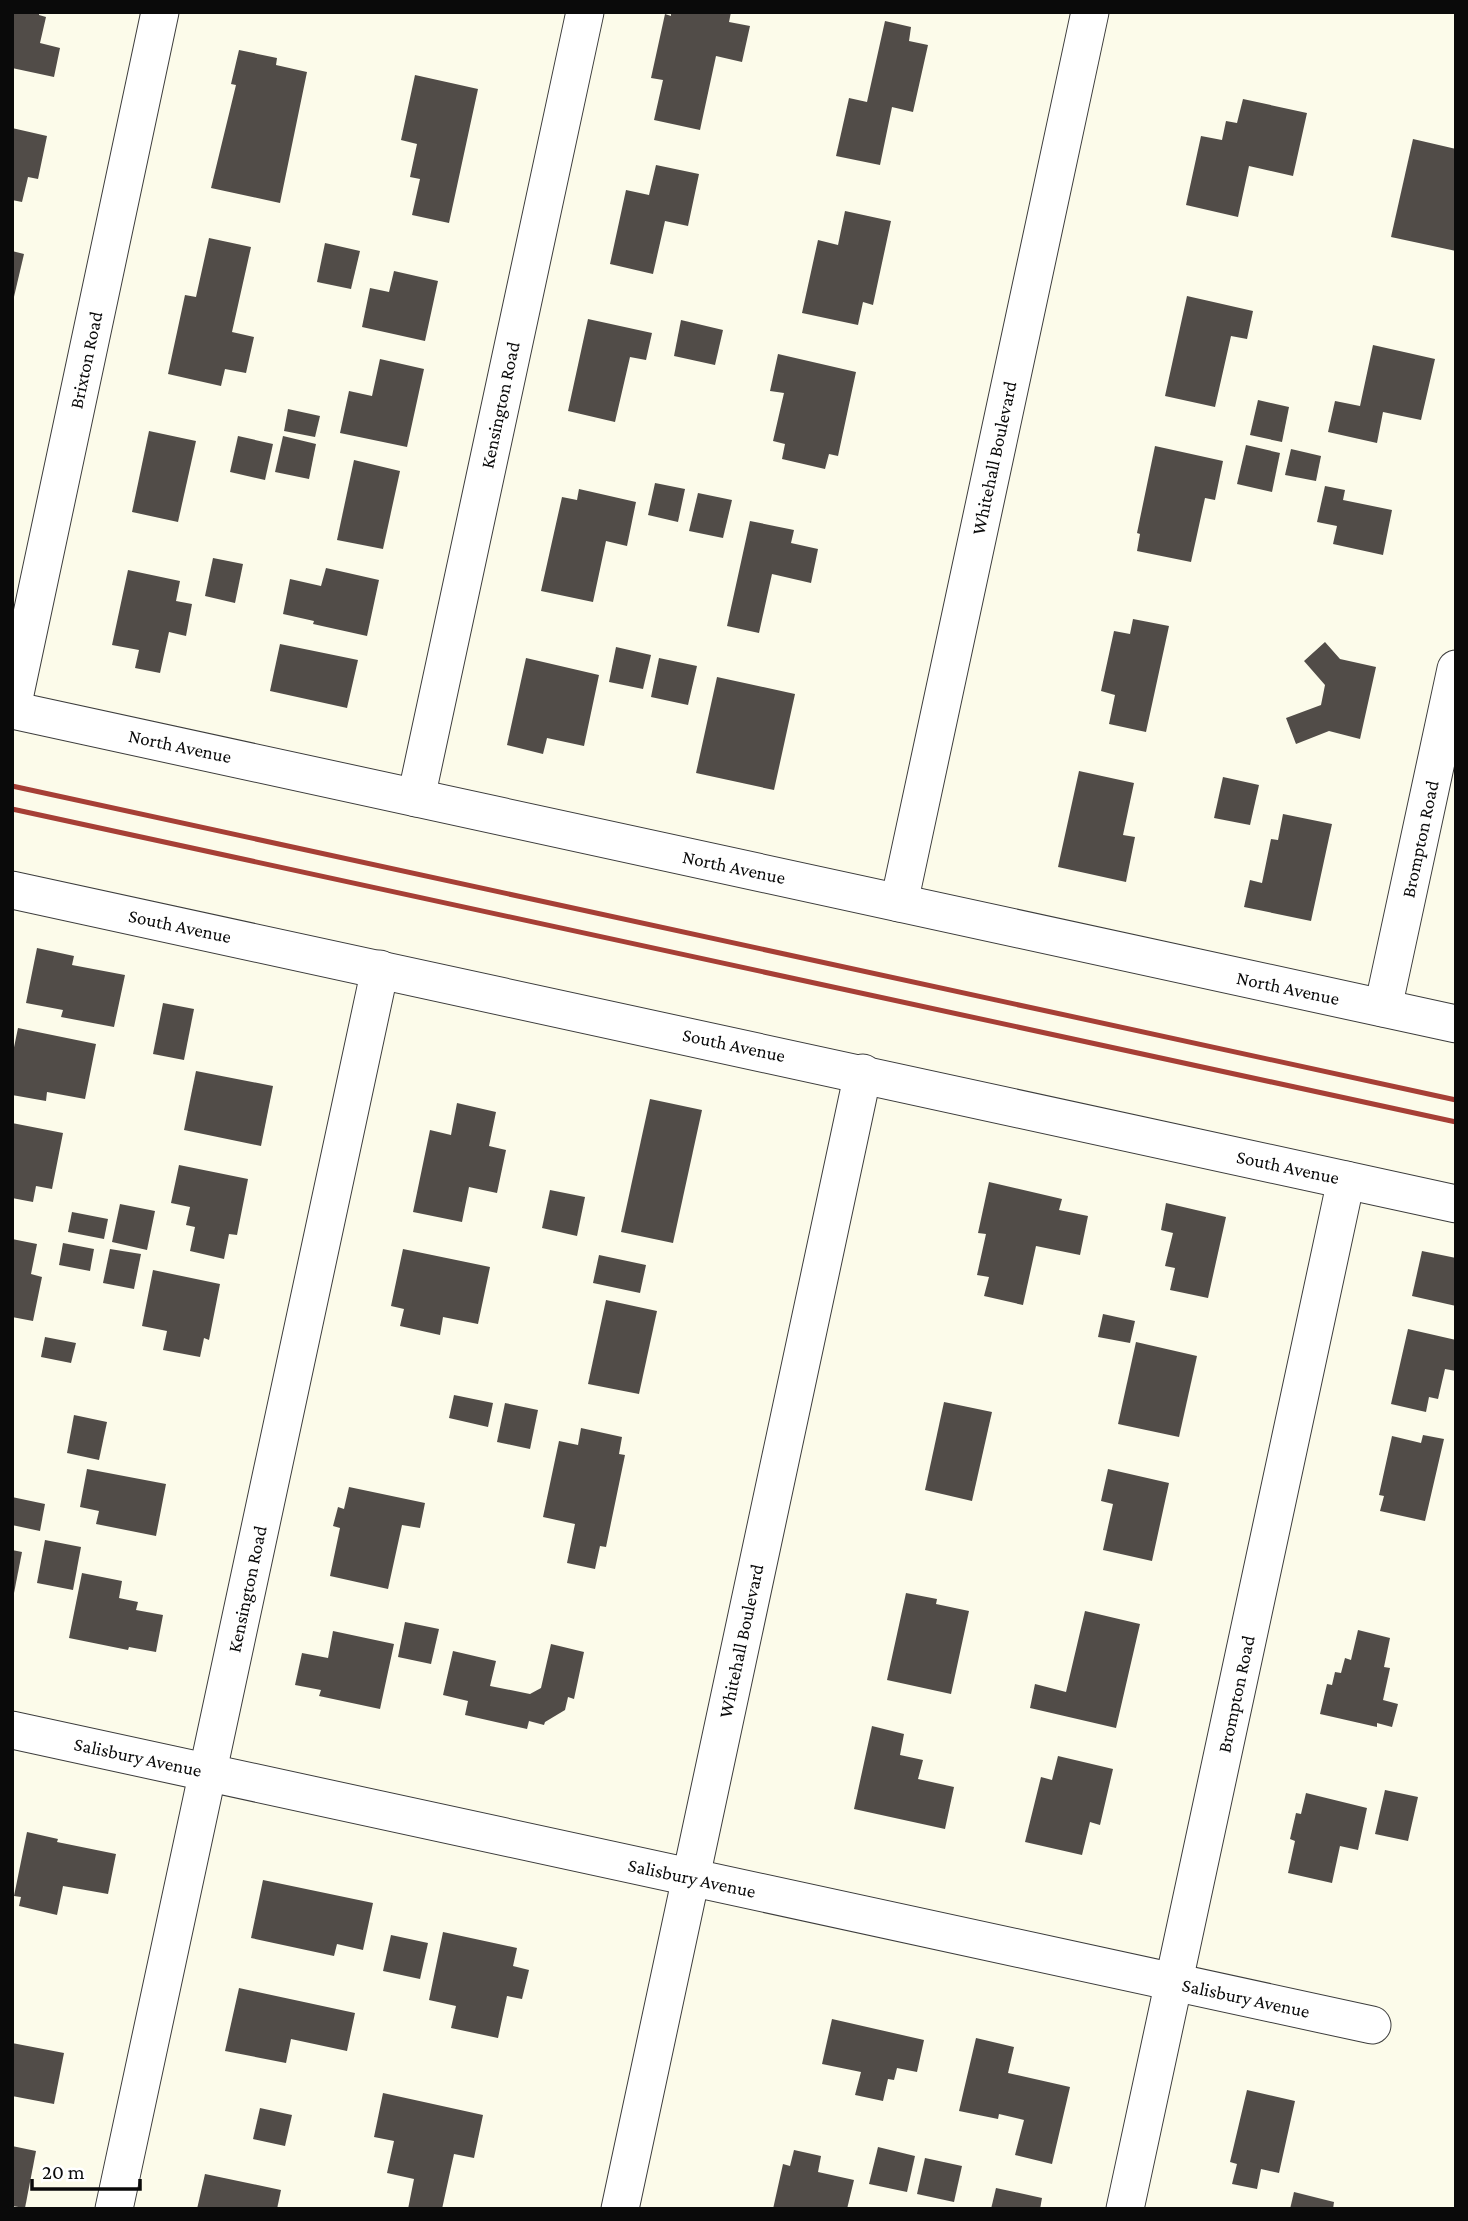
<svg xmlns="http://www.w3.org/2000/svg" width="1468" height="2221" font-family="'Crimson Pro',serif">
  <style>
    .building { fill: #514c48 }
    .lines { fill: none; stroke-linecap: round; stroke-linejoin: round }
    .minor-casing { stroke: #3d3d3d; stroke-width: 39 }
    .minor { stroke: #fff; stroke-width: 37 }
    .rail { stroke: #a63f36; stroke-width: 5 }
    .labels { text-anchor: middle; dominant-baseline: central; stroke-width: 7; stroke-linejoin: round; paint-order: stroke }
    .street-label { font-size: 19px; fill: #0a0a0a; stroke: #fff }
  </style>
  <rect width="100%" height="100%" fill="#fcfbea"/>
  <!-- building -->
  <g class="building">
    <polygon points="12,12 39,12 39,15 46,17 40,43 60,48 54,77 12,68"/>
    <polygon points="671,12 731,12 729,22 750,26 742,62 716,56 700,130 654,120 663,80 651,78 665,14 671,16"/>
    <polygon points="885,21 911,27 909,41 928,45 913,112 892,107 880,165 836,156 849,98 867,102"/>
    <polygon points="239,50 277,58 276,65 307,72 280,203 211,188 236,85 231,84"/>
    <polygon points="415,75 478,89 449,223 412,215 420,179 410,177 417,144 401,140"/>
    <polygon points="1243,99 1307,113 1293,176 1249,166 1238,217 1186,205 1201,136 1222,140 1226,121 1237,123"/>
    <polygon points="12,128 47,136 38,179 28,177 22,202 12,200"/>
    <polygon points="1413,139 1456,149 1456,251 1391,237"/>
    <polygon points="656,165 699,174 688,226 665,221 653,274 610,264 626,190 649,195"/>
    <polygon points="845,211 891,221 873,305 863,302 858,325 802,313 818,240 838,245"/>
    <polygon points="209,238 251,247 232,332 254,337 246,373 225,369 221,386 168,374 185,295 196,297"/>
    <polygon points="325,243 360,251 351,289 317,282"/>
    <polygon points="12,251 24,254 13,301 12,301"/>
    <polygon points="394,271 438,281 425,341 362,327 370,288 389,292"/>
    <polygon points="1187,296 1253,311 1247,339 1231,336 1215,407 1165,396"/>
    <polygon points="588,319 652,333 646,360 630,357 615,422 568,411"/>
    <polygon points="681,320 723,330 715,365 674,356"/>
    <polygon points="1373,345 1435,359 1421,420 1383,412 1377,443 1328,432 1335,401 1360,406"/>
    <polygon points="778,354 856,372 838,456 829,454 825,469 782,459 785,444 773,441 784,393 770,391"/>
    <polygon points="380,359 424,369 407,447 340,433 349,391 372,396"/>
    <polygon points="1258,400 1289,407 1282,442 1250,435"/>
    <polygon points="288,409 320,416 315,437 284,431"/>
    <polygon points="149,431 196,441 178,522 132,512"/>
    <polygon points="238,436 273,444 265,480 230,472"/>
    <polygon points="283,436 316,444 309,479 275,472"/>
    <polygon points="1246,445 1280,453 1272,492 1237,484"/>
    <polygon points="1155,446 1223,461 1215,500 1205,498 1191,562 1137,551 1140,534 1137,533"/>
    <polygon points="1291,449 1321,456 1316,481 1285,475"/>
    <polygon points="354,460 400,471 383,549 337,540"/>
    <polygon points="655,483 685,489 678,522 648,515"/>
    <polygon points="1325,486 1345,490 1343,500 1392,510 1383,555 1333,544 1337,526 1317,522"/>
    <polygon points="579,489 636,502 627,546 606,541 593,602 541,591 562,497 577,500"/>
    <polygon points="698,493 732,500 723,538 689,531"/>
    <polygon points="750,521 794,530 791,543 818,549 811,583 772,574 759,633 727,626"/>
    <polygon points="213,558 243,564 235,603 205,596"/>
    <polygon points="326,568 379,580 367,636 313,624 314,621 283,614 290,579 321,586"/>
    <polygon points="128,570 180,581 176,601 192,604 186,636 169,632 160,673 135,668 139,650 112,645"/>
    <polygon points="1133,619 1169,626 1146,732 1109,724 1115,695 1101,691 1114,631 1130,634"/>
    <polygon points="1325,642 1340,659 1376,667 1360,739 1329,731 1296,744 1286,718 1321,705 1325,685 1304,661"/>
    <polygon points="280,644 358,660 347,708 270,691"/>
    <polygon points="616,647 651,655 643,689 609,682"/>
    <polygon points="526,658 599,675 584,746 547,738 543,754 507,745"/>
    <polygon points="659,658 697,666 688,705 651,697"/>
    <polygon points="717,677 795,694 774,790 696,773"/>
    <polygon points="1079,771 1134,783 1123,835 1135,837 1126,882 1058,867"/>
    <polygon points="1223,777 1259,785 1250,825 1214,818"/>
    <polygon points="1283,814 1332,824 1311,921 1244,907 1250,880 1262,883 1271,839 1278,840"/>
    <polygon points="37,948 74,956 72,965 125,975 114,1027 61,1017 63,1010 26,1003"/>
    <polygon points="163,1003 194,1009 184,1060 153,1054"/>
    <polygon points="18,1028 96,1044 85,1099 47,1092 46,1101 12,1095 12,1057"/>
    <polygon points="196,1071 273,1086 261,1146 184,1130"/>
    <polygon points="650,1099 702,1110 673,1243 621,1232"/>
    <polygon points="457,1103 496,1112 489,1146 506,1150 497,1193 469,1187 462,1222 413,1212 430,1130 451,1135"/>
    <polygon points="12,1123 63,1133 52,1189 36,1186 33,1202 12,1198"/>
    <polygon points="179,1165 248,1179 237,1235 229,1234 224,1259 190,1251 195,1227 186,1225 190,1207 171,1203"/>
    <polygon points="989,1182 1062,1199 1059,1210 1088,1216 1080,1255 1036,1246 1023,1305 984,1296 989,1277 977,1275 986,1234 978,1233"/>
    <polygon points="550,1190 585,1197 577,1236 542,1228"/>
    <polygon points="1166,1203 1226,1217 1208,1298 1170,1290 1175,1268 1165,1266 1173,1233 1161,1230"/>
    <polygon points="120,1204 155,1211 147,1250 112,1242"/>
    <polygon points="72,1212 108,1219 104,1239 68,1232"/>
    <polygon points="12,1239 37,1244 31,1274 42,1277 33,1321 12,1317"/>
    <polygon points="63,1243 94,1249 90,1271 59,1265"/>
    <polygon points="110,1249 141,1254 134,1289 103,1283"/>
    <polygon points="403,1249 490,1267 478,1324 443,1317 440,1335 400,1326 404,1309 391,1306"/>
    <polygon points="1422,1251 1456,1258 1456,1306 1412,1296"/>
    <polygon points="599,1255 646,1265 640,1293 593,1283"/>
    <polygon points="153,1270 220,1284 209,1340 204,1338 200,1357 163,1350 167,1331 142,1326"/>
    <polygon points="606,1300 657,1311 639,1394 588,1384"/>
    <polygon points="1103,1314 1135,1321 1130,1343 1098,1337"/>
    <polygon points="1408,1329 1456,1340 1456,1371 1445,1369 1438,1399 1429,1397 1426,1412 1391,1404"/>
    <polygon points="45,1337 76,1343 71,1363 41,1357"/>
    <polygon points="1136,1342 1197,1356 1179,1437 1118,1424"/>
    <polygon points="454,1395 493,1403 488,1427 449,1418"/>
    <polygon points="944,1402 992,1412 972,1501 925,1490"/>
    <polygon points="505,1403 538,1410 530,1449 497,1442"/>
    <polygon points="74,1415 107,1422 99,1460 67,1453"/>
    <polygon points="581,1428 622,1437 619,1454 625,1455 606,1547 600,1546 595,1569 567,1563 575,1524 543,1517 559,1441 578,1445"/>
    <polygon points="1423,1435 1444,1439 1425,1521 1380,1511 1384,1496 1379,1495 1392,1436 1421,1443"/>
    <polygon points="87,1469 166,1484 156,1536 96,1524 99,1511 80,1507"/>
    <polygon points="1108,1469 1169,1483 1152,1561 1103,1550 1113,1504 1101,1501"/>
    <polygon points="349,1487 425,1503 420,1528 402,1525 388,1589 330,1576 340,1528 333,1526 338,1507 344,1509"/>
    <polygon points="12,1497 45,1504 40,1531 12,1525"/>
    <polygon points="45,1540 81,1547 73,1590 37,1583"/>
    <polygon points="12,1550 22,1552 14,1593 12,1593"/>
    <polygon points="82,1573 122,1581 119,1598 138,1602 136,1610 163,1615 156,1652 129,1647 128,1650 69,1638"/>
    <polygon points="906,1593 937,1599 936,1604 969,1611 951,1694 887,1680"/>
    <polygon points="1085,1611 1140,1624 1116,1728 1030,1708 1035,1684 1066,1692"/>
    <polygon points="405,1622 439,1629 431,1664 398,1657"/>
    <polygon points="1358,1630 1390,1638 1384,1667 1390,1668 1383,1700 1398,1704 1392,1727 1377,1723 1377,1727 1320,1714 1327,1684 1332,1685 1335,1672 1341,1673 1345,1658 1351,1660"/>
    <polygon points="333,1631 394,1644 380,1709 319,1696 321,1690 295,1685 302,1653 328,1658"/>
    <polygon points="551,1644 584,1652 574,1699 568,1697 565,1710 545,1722 544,1725 529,1721 527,1729 465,1715 468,1701 443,1695 453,1651 496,1661 490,1686 530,1694 541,1688"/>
    <polygon points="872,1726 904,1734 900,1755 923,1760 918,1779 954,1787 945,1829 854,1809"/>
    <polygon points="1058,1756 1113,1769 1100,1825 1090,1822 1082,1855 1025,1842 1041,1777 1052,1780"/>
    <polygon points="1385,1790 1418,1797 1408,1841 1375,1834"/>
    <polygon points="1306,1793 1367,1808 1358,1850 1340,1846 1332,1883 1288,1873 1295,1841 1290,1839 1296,1813 1301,1814"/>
    <polygon points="27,1832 58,1839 57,1842 116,1854 108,1894 63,1886 57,1915 19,1906 21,1897 14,1896"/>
    <polygon points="263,1880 373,1903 363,1950 337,1944 334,1956 251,1938"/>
    <polygon points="443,1932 517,1948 513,1966 529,1970 522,1999 507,1996 498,2038 451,2028 456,2006 429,2000"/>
    <polygon points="391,1935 428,1943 420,1979 383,1971"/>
    <polygon points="239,1988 355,2013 347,2051 291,2039 286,2063 225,2051"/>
    <polygon points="832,2019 924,2040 917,2072 897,2068 894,2080 888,2079 883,2101 855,2095 861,2072 822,2064"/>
    <polygon points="976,2038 1014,2047 1008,2073 1070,2087 1052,2164 1015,2155 1024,2120 999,2114 998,2119 959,2111"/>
    <polygon points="12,2043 64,2053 54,2104 12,2096"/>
    <polygon points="1247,2090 1295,2101 1279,2173 1261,2169 1257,2189 1232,2184 1237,2164 1230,2162"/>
    <polygon points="383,2093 483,2115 474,2158 454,2154 442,2209 408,2209 414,2179 387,2173 394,2141 374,2137"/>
    <polygon points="260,2108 292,2115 285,2146 253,2139"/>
    <polygon points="12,2146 36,2151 25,2208 12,2206"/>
    <polygon points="878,2147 915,2156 907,2192 869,2184"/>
    <polygon points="794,2150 821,2156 818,2172 854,2180 847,2209 773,2209 783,2164 790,2166"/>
    <polygon points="925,2158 962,2166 954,2202 917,2194"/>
    <polygon points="205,2174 281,2190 277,2209 197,2209"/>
    <polygon points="996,2188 1042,2198 1040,2209 991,2209"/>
    <polygon points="1294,2192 1334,2202 1333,2209 1290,2209"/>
  </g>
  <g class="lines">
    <!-- minor casing -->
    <g class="minor-casing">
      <g id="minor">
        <polyline points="12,708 160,12"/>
        <polyline points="12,710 1456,1024"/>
        <polyline points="416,798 585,12"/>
        <polyline points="12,890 1456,1204"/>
        <polyline points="899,903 1090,12"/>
        <polyline points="1383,1008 1456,669"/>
        <polyline points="12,1730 1372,2025"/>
        <polyline points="114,2209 380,969"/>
        <polyline points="620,2209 863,1073"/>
        <polyline points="1125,2209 1346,1180"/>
      </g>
    </g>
    <!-- minor -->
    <use href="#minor" class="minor"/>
    <!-- rail -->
    <g class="rail">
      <polyline points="12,786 1456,1100"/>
      <polyline points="12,809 1456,1122"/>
    </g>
  </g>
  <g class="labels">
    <!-- street labels -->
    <g class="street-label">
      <text transform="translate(86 360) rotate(-78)">Brixton Road</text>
      <text transform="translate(500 405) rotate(-78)">Kensington Road</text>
      <text transform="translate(994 458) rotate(-78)">Whitehall Boulevard</text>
      <text transform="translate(180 746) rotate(12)">North Avenue</text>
      <text transform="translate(1420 839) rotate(-78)">Brompton Road</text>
      <text transform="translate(734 867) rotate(12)">North Avenue</text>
      <text transform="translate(180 926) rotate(12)">South Avenue</text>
      <text transform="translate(1288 988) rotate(12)">North Avenue</text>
      <text transform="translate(734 1045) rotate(12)">South Avenue</text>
      <text transform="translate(1288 1167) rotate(12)">South Avenue</text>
      <text transform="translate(247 1589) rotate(-78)">Kensington Road</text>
      <text transform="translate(741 1641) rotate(-78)">Whitehall Boulevard</text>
      <text transform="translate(1236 1694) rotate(-78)">Brompton Road</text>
      <text transform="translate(138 1757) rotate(12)">Salisbury Avenue</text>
      <text transform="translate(692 1878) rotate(12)">Salisbury Avenue</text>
      <text transform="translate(1246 1998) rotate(12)">Salisbury Avenue</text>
    </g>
  </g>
  <!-- border -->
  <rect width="1468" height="2221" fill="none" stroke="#0a0a0a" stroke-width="28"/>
  <!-- scale -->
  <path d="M32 2179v10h108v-10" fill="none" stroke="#0a0a0a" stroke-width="3.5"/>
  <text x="42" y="2179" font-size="21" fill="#0a0a0a" stroke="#ffffff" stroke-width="5" paint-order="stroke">20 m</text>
</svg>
